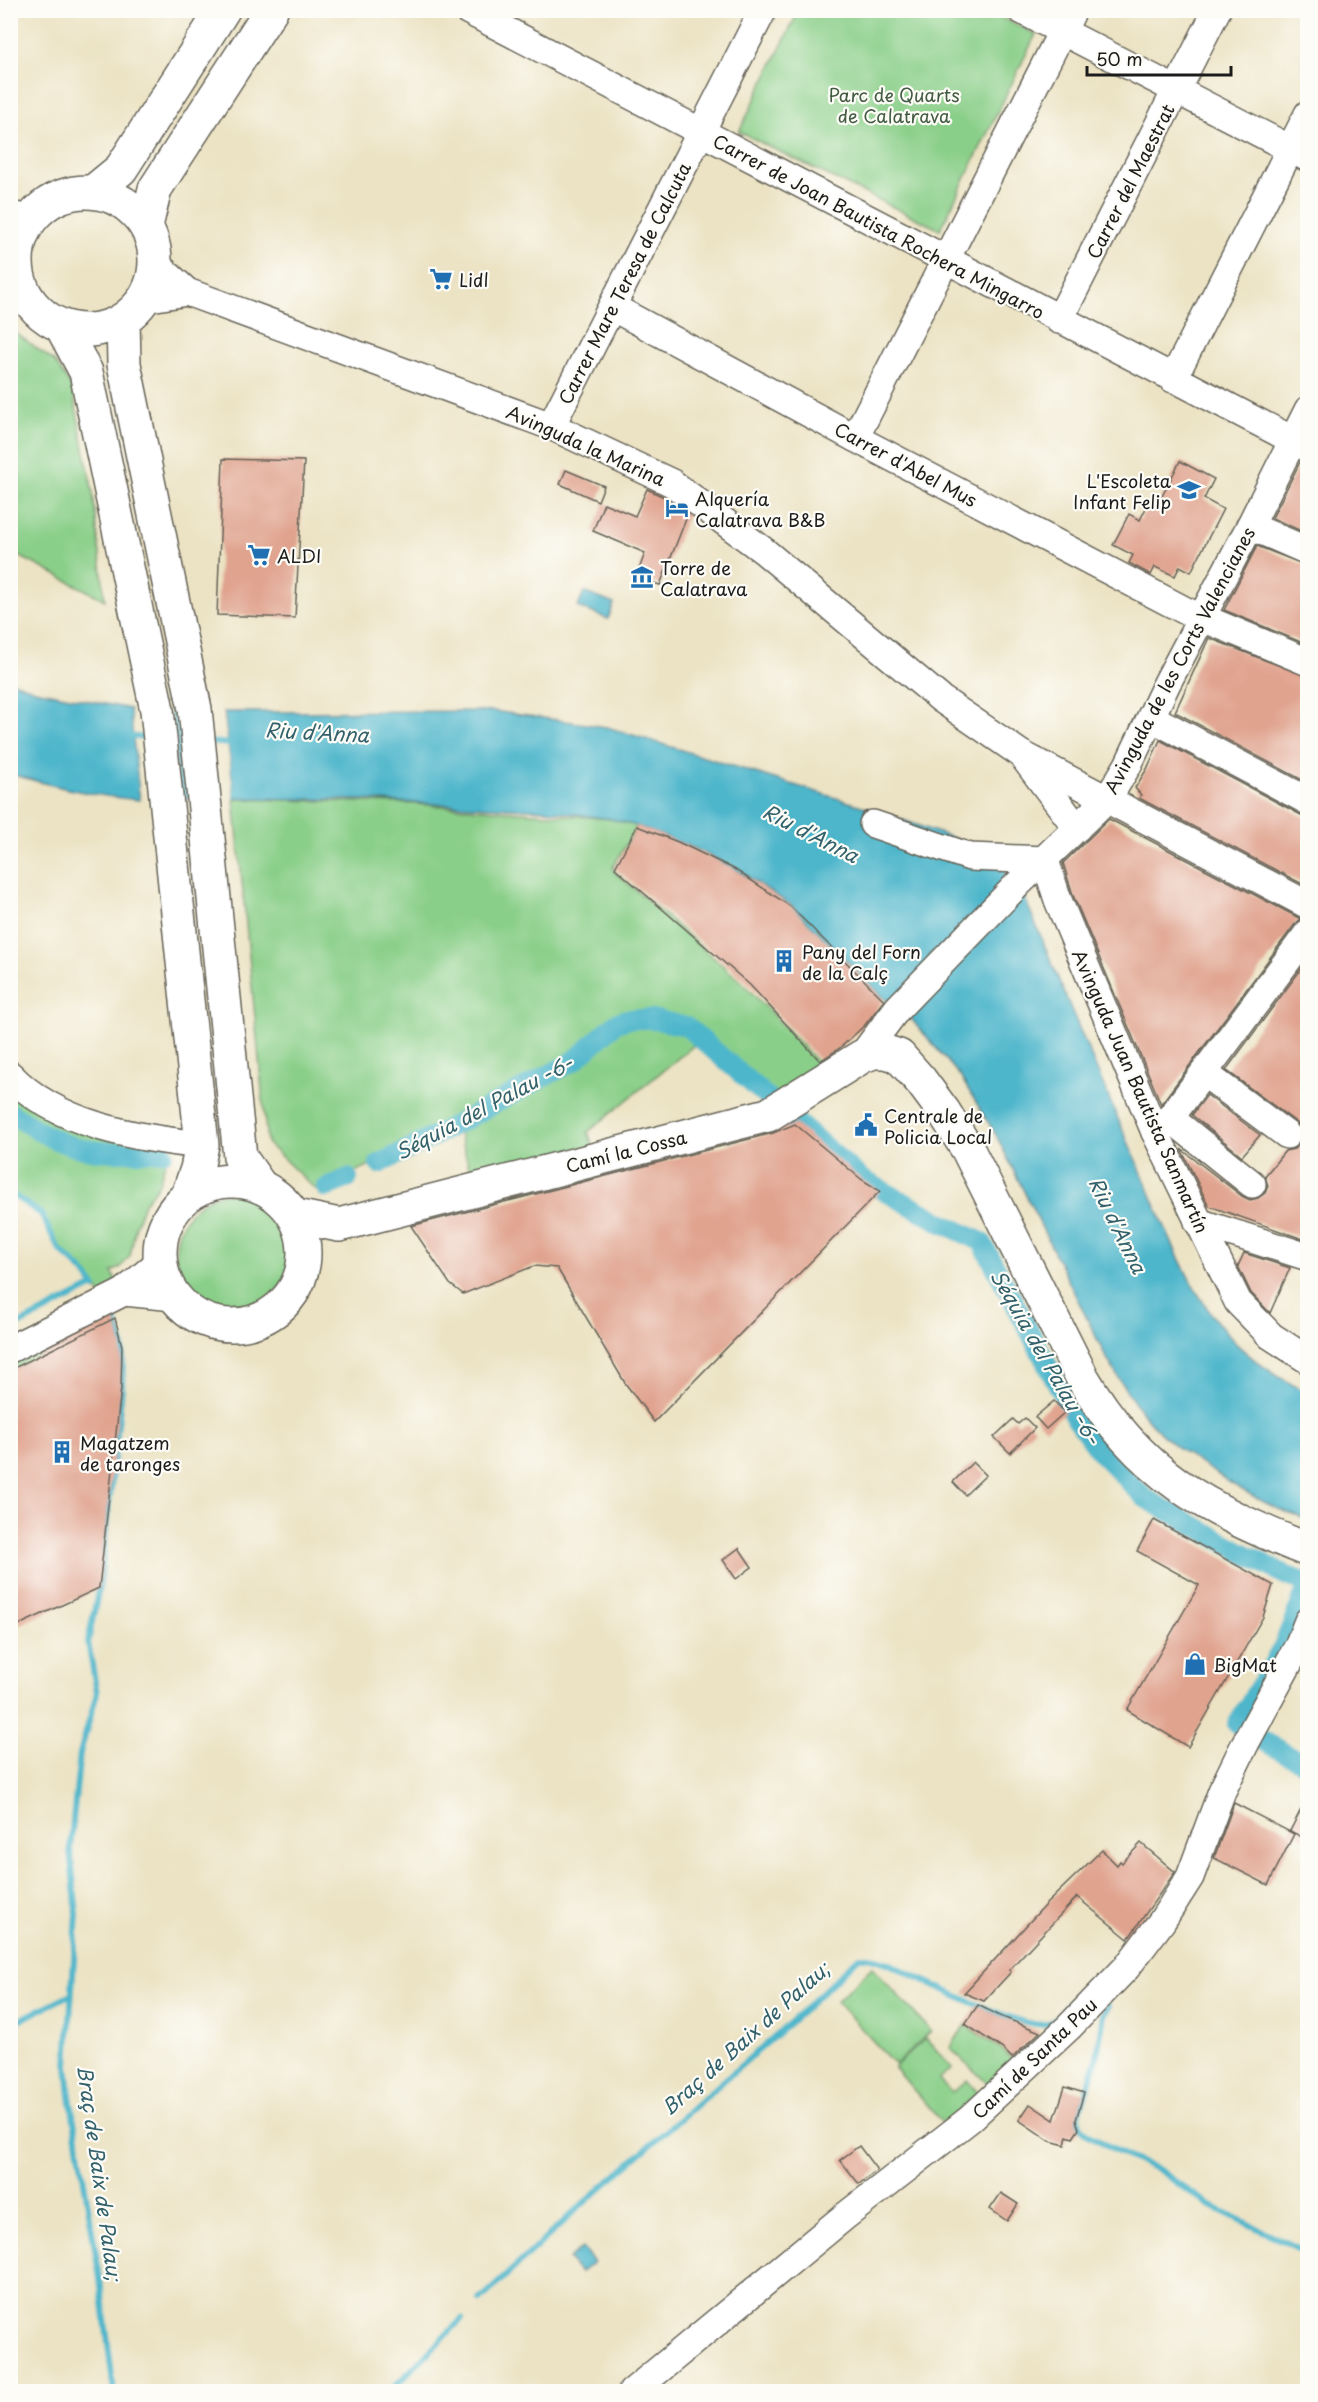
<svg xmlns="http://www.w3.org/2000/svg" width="1318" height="2402" font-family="'Playpen Sans',sans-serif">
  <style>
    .green { fill: #8acf89; stroke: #537652; stroke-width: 1.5 }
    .water { fill: #4db6cb; stroke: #346974; stroke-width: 1.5 }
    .pier { fill: #ece3c4 }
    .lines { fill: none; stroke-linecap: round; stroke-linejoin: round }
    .stream { stroke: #4db6cb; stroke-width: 6 }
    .canal { stroke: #4db6cb; stroke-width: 20 }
    .building { fill: #e0a38e }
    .minor-casing { stroke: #656257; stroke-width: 30 }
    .major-casing { stroke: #656257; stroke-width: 36 }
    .minor { stroke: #fff; stroke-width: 27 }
    .major { stroke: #fff; stroke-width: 33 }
    .labels { text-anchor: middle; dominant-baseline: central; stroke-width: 4.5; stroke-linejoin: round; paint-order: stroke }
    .park-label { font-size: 18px; fill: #425b42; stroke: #fdfcf7 }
    .street-label { font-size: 18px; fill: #1c1c1c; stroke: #fdfcf7 }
    .poi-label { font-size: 18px; fill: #1c1c1c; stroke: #fdfcf7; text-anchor: start }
    .water-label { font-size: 20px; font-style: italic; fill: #32616b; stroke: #fdfcf7 }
  </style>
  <rect width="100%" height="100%" fill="#fdfcf7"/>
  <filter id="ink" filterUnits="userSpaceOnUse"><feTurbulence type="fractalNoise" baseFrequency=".0167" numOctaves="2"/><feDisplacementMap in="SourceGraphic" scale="12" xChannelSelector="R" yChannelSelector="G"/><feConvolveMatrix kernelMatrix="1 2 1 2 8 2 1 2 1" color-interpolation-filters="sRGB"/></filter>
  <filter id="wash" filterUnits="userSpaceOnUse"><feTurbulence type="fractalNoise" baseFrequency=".008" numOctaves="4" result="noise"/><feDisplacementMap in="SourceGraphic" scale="24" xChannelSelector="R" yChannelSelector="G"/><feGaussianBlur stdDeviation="1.35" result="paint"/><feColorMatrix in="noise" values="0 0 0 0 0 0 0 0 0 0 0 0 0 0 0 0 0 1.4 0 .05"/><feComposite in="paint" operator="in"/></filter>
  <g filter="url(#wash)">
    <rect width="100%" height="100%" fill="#ece3c4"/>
    <!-- green -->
    <g class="green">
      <polygon points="799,10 988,11 1036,34 940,230 739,132"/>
      <polygon points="10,329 54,361 72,387 93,493 105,600 11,552"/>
      <polygon points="234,799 401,803 588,817 611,819 637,826 613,867 614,871 745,985 821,1066 761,1104 698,1042 588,1132 594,1149 474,1183 456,1123 325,1187 315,1189 267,1143"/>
      <polygon points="11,1090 170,1144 159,1184 144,1203 136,1225 130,1256 120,1268 112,1272 121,1291 104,1300 85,1271 64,1254 54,1241 42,1213 11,1192"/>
      <circle cx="234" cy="1251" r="58"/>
      <polygon points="106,1309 113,1319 11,1370 11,1356"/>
      <polygon points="872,1967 931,2031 895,2065 836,2001"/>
      <polygon points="965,2025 1002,2049 1014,2061 988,2084 950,2048"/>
      <polygon points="926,2038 952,2068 939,2079 952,2093 967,2080 978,2093 943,2124 894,2067"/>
    </g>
    <!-- water -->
    <g class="water">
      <polygon points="584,592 614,604 608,619 578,607"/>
      <path d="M11,681l24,9 95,19 10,91c-48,-4 -84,-13 -129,-26z"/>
      <polygon points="185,711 194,798 179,799 170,712"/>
      <polygon points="493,711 607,727 875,810 975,846 1006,872 1013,880 890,1004 791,905 734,868 694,848 637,826 611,819 546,810 363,800 234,798 224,712"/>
      <path d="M1024,896c38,92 76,183 116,273 23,52 43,109 78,154 23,30 56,53 89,69v127c-28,-7 -53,-22 -78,-37 -20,-13 -42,-26 -60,-41 -28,-24 -47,-56 -65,-88l-108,-218 -36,-59 -53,-62z"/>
      <polygon points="582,2248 594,2262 580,2273 568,2259"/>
    </g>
    <!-- pier -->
    <g class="pier">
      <polygon points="131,710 133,710 134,715 143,800 141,803"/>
      <polygon points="222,710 223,710 234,798 231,798"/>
    </g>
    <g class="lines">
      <!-- stream -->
      <g class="stream">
        <polyline points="126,736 149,738"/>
        <polyline points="207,742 233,744"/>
        <polyline points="10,1193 41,1214 59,1249 83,1271 95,1288"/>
        <polyline points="114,1318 123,1346 122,1388 100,1582 88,1642 97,1693 80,1753 70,1849 77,1914 67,2065 70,2096 100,2279 114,2392"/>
        <polyline points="10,1329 94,1286"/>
        <polyline points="1108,2006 1104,2015 1096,2062 1078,2117 1081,2127 1087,2134 1128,2157 1159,2170 1209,2205 1308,2253"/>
        <polyline points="10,2025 71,1994"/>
        <path d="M480,2300l97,-91 215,-188 67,-64h9l17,5c29,13 137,69 162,62 9,-2 17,-15 24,-22"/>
        <polyline points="389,2392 462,2319"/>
      </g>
      <!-- canal -->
      <g class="canal">
        <path d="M10,1113c15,9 30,20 46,27 33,16 71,11 107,12"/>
        <polyline points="793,1119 862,1179 944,1224 982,1242 1076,1419 1101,1453 1145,1498 1238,1550 1287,1576 1308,1583"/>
        <polyline points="379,1164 433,1137 574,1061 616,1023 627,1019 651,1019 686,1026 766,1096"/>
        <polyline points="326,1188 348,1178"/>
        <polyline points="1237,1724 1282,1649 1308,1585"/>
        <polyline points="1260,1739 1308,1766"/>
      </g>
    </g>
    <g id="blocks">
      <!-- building -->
      <g class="building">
        <polygon points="223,459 304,461 295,618 217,615"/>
        <polygon points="1180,461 1214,479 1204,499 1223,509 1191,572 1180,566 1175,576 1155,567 1151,575 1129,563 1133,555 1113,545 1129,514 1140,520 1151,498 1159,502"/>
        <polygon points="1300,462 1308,464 1308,534 1272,518"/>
        <polygon points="566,470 604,486 598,501 560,484"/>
        <polygon points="647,489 664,497 688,514 660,585 636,578 645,553 593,531 604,503 635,516"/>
        <polygon points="1257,546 1308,566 1308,645 1224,610"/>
        <polygon points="1209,638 1308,677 1308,783 1175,712"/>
        <polygon points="1160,740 1301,815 1308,817 1308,887 1139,798 1141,795 1135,788 1147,769"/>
        <polygon points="1109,819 1301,919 1295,924 1161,1104 1073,895 1063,863"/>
        <polygon points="637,826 678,842 734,869 790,906 884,1000 865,1025 841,1047 820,1061 750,985 615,868"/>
        <polygon points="1308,960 1308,1228 1303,1239 1209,1206 1181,1149 1242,1196 1250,1200 1258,1198 1265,1193 1268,1186 1265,1176 1285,1151 1294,1149 1300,1144 1303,1136 1301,1128 1297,1123 1226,1070"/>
        <polygon points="1207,1095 1260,1135 1242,1156 1192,1115"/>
        <polygon points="795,1124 861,1179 880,1191 654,1422 625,1383 557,1268 534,1266 463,1294 450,1284 411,1226 773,1133"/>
        <polygon points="1244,1253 1290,1268 1270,1313 1251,1293 1238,1266"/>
        <polygon points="115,1318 122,1346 121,1388 99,1588 10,1629 10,1370"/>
        <polygon points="1054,1401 1065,1412 1046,1429 1035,1417"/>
        <polygon points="1025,1418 1035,1428 1010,1453 994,1437 1013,1419 1018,1424"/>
        <polygon points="973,1462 986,1475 965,1495 953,1482"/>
        <polygon points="1154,1520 1273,1585 1263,1617 1188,1747 1127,1710 1199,1585 1137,1551"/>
        <polygon points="739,1548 752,1567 736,1579 723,1560"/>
        <polygon points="1308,1796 1308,1840 1290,1831"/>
        <polygon points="1234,1803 1294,1834 1268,1885 1214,1858"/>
        <polygon points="1141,1843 1175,1872 1128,1939 1077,1897 1009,1970 1011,1972 984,2001 964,1993 1046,1904 1102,1850 1117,1865 1120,1861 1122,1863"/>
        <polygon points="978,2005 1000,2016 1040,2032 1012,2058 1003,2049 965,2024"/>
        <polygon points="1065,2087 1084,2093 1076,2120 1079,2129 1073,2138 1067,2136 1065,2145 1050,2141 1019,2120 1030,2104 1054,2120"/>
        <polygon points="859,2146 877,2170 859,2184 840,2160"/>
        <polygon points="1001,2193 1018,2204 1007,2221 990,2209"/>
      </g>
    </g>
  </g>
  <g filter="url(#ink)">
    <use href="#blocks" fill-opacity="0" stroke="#656257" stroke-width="1.5"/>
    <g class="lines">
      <!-- minor casing -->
      <g class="minor-casing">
        <g id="minor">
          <polyline points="467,10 1308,448"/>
          <polyline points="1021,10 1308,158"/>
          <polyline points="10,215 30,219"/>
          <polyline points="10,246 17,252"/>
          <polyline points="156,264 187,292 551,426 672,483 764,551 941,699 1021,754 1308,905"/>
          <polyline points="144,299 187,292"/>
          <polyline points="612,307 855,438 1186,611 1308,662"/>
          <polyline points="1059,320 1217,10"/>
          <polyline points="1173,379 1308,114"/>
          <polyline points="551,426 763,10"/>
          <polyline points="855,438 1073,10"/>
          <polyline points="1250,526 1308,551"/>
          <polyline points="1152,718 1308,801"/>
          <polyline points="1025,759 1077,828"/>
          <polyline points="873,824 970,857 1045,860 1058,900 1155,1132 1238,1302 1271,1336 1308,1360"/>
          <polyline points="861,1057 897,1009 1017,885 1108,798 1128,765 1167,683 1250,526 1308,410"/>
          <polyline points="1204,1073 1287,1135"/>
          <path d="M10,1075c47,50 126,63 192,70"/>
          <polyline points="1170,1118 1252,1184"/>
          <polyline points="1155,1132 1170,1118 1308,933"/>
          <polyline points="1198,1222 1308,1257"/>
          <polyline points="124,1292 174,1297"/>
          <polyline points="10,1349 124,1292 159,1262"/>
          <polyline points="632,2392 844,2217 970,2119 1069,2027 1127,1967 1162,1921 1190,1877 1222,1791 1246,1742 1298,1646 1308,1621"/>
        </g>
      </g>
      <!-- major casing -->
      <g class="major-casing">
        <g id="major">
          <circle cx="86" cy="261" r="69"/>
          <polyline points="93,192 121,169 223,10"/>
          <polyline points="146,226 155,189 271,10"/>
          <polyline points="123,320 124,364 195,709 240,1157 261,1187"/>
          <polyline points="62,327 86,372 157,710 202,1145 197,1169 188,1195"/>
          <circle cx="232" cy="1253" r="72"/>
          <path d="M295,1216l44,9 429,-110 93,-58 12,-5h13l13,4 22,25 23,31 24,38 114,227c57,98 124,132 226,173"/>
        </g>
      </g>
      <!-- minor -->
      <use href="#minor" class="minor"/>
      <!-- major -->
      <use href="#major" class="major"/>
    </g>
  </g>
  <!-- icons -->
  <defs>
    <g id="supermarket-bare" transform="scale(1.8)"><path d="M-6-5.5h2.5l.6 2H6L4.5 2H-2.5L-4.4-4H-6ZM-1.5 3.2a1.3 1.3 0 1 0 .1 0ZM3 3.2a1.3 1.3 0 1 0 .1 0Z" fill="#1f6fb2" stroke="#fdfcf7" stroke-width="2.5" paint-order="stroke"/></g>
    <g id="school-bare" transform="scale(1.8)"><path d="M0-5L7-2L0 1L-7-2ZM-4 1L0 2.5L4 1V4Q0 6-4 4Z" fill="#1f6fb2" stroke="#fdfcf7" stroke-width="2.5" paint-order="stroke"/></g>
    <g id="hotel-bare" transform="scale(1.8)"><path d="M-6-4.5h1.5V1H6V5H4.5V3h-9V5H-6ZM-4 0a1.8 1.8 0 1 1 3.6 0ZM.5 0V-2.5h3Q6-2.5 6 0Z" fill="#1f6fb2" stroke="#fdfcf7" stroke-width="2.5" paint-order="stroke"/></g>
    <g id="museum-bare" transform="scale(1.8)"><path d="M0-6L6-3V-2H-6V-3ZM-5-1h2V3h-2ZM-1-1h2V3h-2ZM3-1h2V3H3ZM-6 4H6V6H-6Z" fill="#1f6fb2" stroke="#fdfcf7" stroke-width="2.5" paint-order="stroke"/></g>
    <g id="building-bare" transform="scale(1.8)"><path d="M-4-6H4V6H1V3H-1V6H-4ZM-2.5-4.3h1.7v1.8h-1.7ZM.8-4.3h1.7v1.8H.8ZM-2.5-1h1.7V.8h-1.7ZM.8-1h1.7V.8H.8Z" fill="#1f6fb2" stroke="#fdfcf7" stroke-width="2.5" paint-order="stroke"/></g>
    <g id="civic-bare" transform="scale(1.8)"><path d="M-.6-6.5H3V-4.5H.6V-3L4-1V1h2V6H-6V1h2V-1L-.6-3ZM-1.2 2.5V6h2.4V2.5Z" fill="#1f6fb2" stroke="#fdfcf7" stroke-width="2.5" paint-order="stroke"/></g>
    <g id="shop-bare" transform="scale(1.8)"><path d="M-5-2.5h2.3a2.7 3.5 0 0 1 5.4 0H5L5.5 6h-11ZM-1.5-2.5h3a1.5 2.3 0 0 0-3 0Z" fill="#1f6fb2" stroke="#fdfcf7" stroke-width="2.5" paint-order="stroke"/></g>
  </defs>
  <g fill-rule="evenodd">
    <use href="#supermarket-bare" x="441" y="279"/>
    <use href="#school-bare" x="1189" y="490"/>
    <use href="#hotel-bare" x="677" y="508"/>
    <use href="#supermarket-bare" x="259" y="555"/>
    <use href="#museum-bare" x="642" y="577"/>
    <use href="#building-bare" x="784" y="961"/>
    <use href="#civic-bare" x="866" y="1125"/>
    <use href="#building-bare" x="62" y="1452"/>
    <use href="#shop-bare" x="1195" y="1664"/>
  </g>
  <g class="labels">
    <!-- park labels -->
    <g class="park-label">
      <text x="894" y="94">Parc de Quarts<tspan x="894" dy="21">de Calatrava</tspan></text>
    </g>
    <!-- street labels -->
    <g class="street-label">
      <text transform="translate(1130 181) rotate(-63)">Carrer del Maestrat</text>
      <text transform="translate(879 226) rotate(28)">Carrer de Joan Bautista Rochera Mingarro</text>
      <text transform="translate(624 283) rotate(-63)">Carrer Mare Teresa de Calcuta</text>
      <text transform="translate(586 445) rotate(24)">Avinguda la Marina</text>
      <text transform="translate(906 464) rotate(28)">Carrer d'Abel Mus</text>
      <text transform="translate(1179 660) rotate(-62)">Avinguda de les Corts Valencianes</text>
      <text transform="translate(1141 1091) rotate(66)">Avinguda Juan Bautista Sanmartín</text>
      <text transform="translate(626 1151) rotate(-14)">Camí la Cossa</text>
      <text transform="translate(1034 2058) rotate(-44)">Camí de Santa Pau</text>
    </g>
    <!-- poi labels -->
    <g class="poi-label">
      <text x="459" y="279">Lidl</text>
      <text x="1171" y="480" text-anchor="end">L'Escoleta<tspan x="1171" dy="21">Infant Felip</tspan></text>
      <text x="695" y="498">Alquería<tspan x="695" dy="21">Calatrava B&amp;B</tspan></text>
      <text x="277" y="555">ALDI</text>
      <text x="660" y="567">Torre de<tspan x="660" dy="21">Calatrava</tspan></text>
      <text x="802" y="951">Pany del Forn<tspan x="802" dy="21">de la Calç</tspan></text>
      <text x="884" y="1115">Centrale de<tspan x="884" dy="21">Policia Local</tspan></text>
      <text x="80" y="1442">Magatzem<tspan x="80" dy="21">de taronges</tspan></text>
      <text x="1213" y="1664">BigMat</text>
    </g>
    <!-- water labels -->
    <g class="water-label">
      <text transform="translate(317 732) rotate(3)">Riu d'Anna</text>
      <text transform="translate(811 833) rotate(27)">Riu d'Anna</text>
      <text transform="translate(484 1107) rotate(-28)">Séquia del Palau -6-</text>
      <text transform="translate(1118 1225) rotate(64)">Riu d'Anna</text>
      <text transform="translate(1046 1357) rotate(60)">Séquia del Palau -6-</text>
      <text transform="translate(745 2038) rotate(-42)">Braç de Baix de Palau;</text>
      <text transform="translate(100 2173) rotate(82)">Braç de Baix de Palau;</text>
    </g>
  </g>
  <!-- margin -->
  <rect width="1318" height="2402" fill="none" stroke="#fdfcf7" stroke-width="36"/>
  <!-- scale -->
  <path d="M1087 66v9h144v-9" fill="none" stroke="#1c1c1c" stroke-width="3"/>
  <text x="1096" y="66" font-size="18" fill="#1c1c1c" stroke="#fdfcf7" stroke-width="4.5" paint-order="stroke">50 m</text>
</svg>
